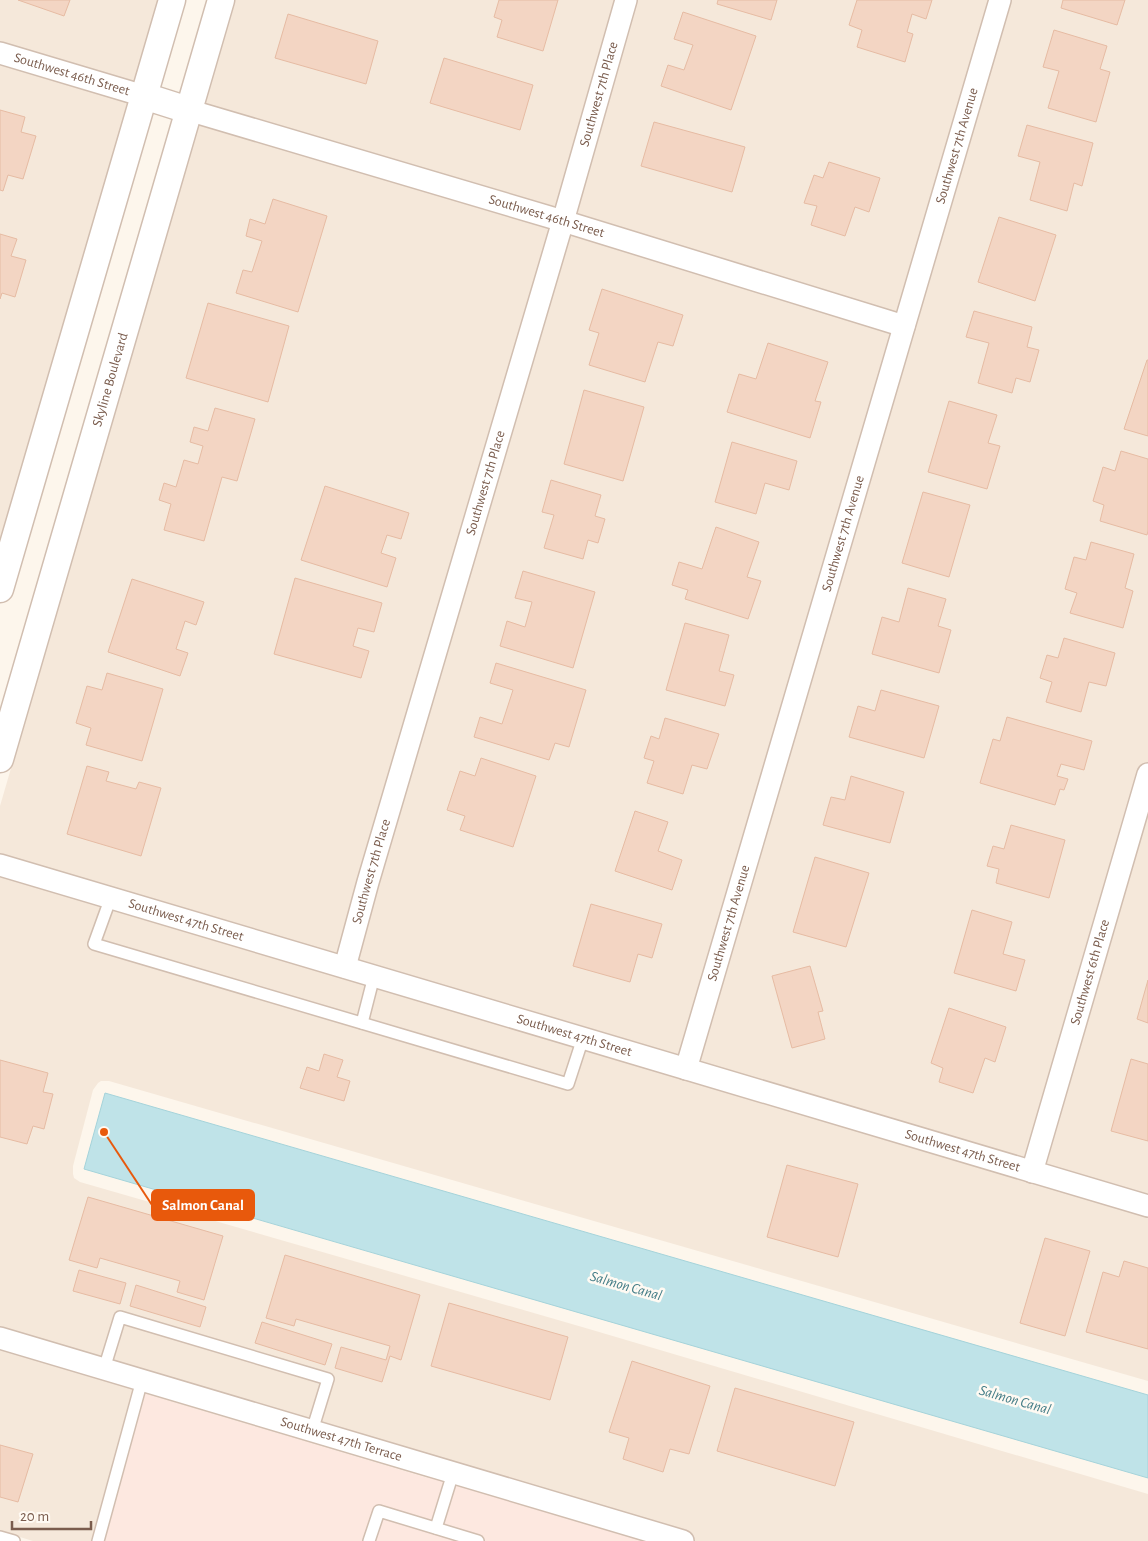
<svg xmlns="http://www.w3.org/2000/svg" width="1148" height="1541" font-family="'Alegreya Sans',sans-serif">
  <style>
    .residential { fill: #f5e8da }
    .commercial { fill: #fde8e0 }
    .water { fill: #bfe3e8; stroke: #a5d3da }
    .building { fill: #f3d5c3; stroke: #e6bba3 }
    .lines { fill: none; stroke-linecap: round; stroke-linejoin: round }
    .service-casing { stroke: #d1beb0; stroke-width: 14 }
    .minor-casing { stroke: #d1beb0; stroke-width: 24 }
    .tertiary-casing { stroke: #d1beb0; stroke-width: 29 }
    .service { stroke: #fff; stroke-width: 11 }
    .minor { stroke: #fff; stroke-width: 21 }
    .tertiary { stroke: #fff; stroke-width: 26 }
    .labels { text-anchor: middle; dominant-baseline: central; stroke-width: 5; stroke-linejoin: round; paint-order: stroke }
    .street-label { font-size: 14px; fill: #7a5c4d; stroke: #fffaf3 }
    .water-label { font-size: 15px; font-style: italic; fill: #437c86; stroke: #fffaf3 }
    .leader { fill: none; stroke: #e8590c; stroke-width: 2 }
    .callout-dot { fill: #e8590c; stroke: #fffaf3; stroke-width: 2 }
    .callout { fill: #e8590c; stroke: #e8590c; stroke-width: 2 }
    .callout-label { font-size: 15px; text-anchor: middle; font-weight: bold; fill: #fff }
  </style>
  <rect width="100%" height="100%" fill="#fdf6ec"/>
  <!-- residential -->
  <g class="residential">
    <polygon points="0,0 158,0 0,540"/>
    <polygon points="235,0 1148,0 1148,1381 109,1081 101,1081 98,1083 93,1090 73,1166 73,1174 74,1178 80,1182 589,1329 1148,1494 1148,1541 644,1541 429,1476 428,1478 143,1394 104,1541 33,1541 0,1531 0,806"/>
  </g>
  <!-- commercial -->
  <polygon class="commercial" points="143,1393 428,1478 429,1476 644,1541 104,1541"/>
  <!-- water -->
  <polygon class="water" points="105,1093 1148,1395 1148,1478 84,1169"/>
  <!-- building -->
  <g class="building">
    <polygon points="18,0 70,0 64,16"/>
    <polygon points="499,0 558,0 543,51 497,37 502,20 494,17"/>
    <polygon points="718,0 777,0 771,20 717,4"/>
    <polygon points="857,0 932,0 926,19 912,14 907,32 913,34 905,62 857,47 862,30 849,25"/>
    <polygon points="1063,0 1125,0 1117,25 1061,8"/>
    <polygon points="683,12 756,36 731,110 661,86 668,65 684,70 693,45 674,39"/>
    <polygon points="288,14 378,41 366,84 275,58"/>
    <polygon points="1054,30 1107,46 1100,69 1110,72 1096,122 1048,108 1059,71 1043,67"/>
    <polygon points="444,58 533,85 520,130 430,103"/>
    <polygon points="0,110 25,117 21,132 36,136 23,179 8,175 3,191 0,190"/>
    <polygon points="654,122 745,147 732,192 641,166"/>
    <polygon points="1027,125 1093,143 1082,186 1074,183 1067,211 1030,200 1040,162 1018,156"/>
    <polygon points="829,162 880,178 869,212 855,207 845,236 811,225 817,206 804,203 814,175 823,178"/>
    <polygon points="273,199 327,216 298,312 236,293 243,270 252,272 262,241 246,236 250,219 265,224"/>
    <polygon points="999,217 1056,235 1035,301 978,282"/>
    <polygon points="0,234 17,239 11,256 26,260 15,297 2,293 0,299"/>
    <polygon points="602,289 683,315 673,346 658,342 645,382 589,365 599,333 589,330"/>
    <polygon points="208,303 289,326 268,402 186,378"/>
    <polygon points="974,311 1032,327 1027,347 1039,350 1030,382 1016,378 1012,393 978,383 989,343 966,337"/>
    <polygon points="768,343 828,362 815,401 821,402 810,438 727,412 739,374 756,379"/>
    <polygon points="1147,360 1148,360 1148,436 1124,429"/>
    <polygon points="584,390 644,407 623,481 564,464"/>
    <polygon points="949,401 997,415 988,443 1000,446 987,489 928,472"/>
    <polygon points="215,408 255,419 237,481 222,477 204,541 164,530 171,504 159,500 164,483 176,487 184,460 198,464 203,446 190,442 194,427 208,431"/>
    <polygon points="732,442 797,461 789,490 765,483 756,514 715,502"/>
    <polygon points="1121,451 1148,459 1148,531 1147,535 1100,521 1104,505 1093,501 1103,467 1115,471"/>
    <polygon points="551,480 601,495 595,516 605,519 598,543 588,540 583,559 544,548 554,515 542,512"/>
    <polygon points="325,486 409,513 401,539 387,535 381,553 396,558 387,587 301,560"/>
    <polygon points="923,492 970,505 949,577 902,563"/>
    <polygon points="716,527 759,542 747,577 761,581 748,619 685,599 688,590 672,585 679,562 702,569"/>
    <polygon points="1091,542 1134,554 1125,588 1133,591 1123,628 1070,613 1077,593 1065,589 1074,557 1086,560"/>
    <polygon points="523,571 595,592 573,668 500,646 507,621 525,627 532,602 515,598"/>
    <polygon points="295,578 382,603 374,632 358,628 353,646 369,651 361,678 274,654"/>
    <polygon points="132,579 204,602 196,625 185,621 176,649 188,653 180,676 108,652"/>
    <polygon points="908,588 946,599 938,626 951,630 939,673 872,654 882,617 899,622"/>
    <polygon points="685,623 729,635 719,671 734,675 725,706 666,690"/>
    <polygon points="1064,638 1115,653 1106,686 1089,682 1081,712 1046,702 1052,682 1040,678 1047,655 1058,658"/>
    <polygon points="496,663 586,690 569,747 555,743 549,760 474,737 480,717 502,724 513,690 490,683"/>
    <polygon points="107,673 163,689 142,761 86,745 91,728 76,723 87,686 102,690"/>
    <polygon points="881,690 939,706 924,758 849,737 858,706 875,711"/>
    <polygon points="1007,717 1092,741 1084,770 1061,764 1057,776 1068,779 1064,790 1060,789 1055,805 980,783 993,739 1000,741"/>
    <polygon points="665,718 719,734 707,769 692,765 683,794 647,783 654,761 644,758 651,736 659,739"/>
    <polygon points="481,758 536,776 513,847 460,830 465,816 447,810 460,771 475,776"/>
    <polygon points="87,766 109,772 106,781 136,789 139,782 161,788 141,856 67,834"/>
    <polygon points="851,776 904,792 890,843 823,825 831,797 845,800"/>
    <polygon points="635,811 668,822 658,851 682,860 672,890 615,871"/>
    <polygon points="1011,825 1065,840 1049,898 996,883 999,869 987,866 993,846 1004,849"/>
    <polygon points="815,857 869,873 846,947 793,932"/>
    <polygon points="591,904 662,924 652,958 638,954 630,982 573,966"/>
    <polygon points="972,910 1012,922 1003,954 1025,960 1016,991 954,973"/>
    <polygon points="810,966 823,1011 818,1012 825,1039 792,1048 772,976"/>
    <polygon points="1148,980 1148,1023 1137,1019"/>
    <polygon points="949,1008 1006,1027 995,1062 985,1058 973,1093 939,1082 943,1068 931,1063"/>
    <polygon points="324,1054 343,1060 337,1077 350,1081 344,1101 300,1088 307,1067 319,1071"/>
    <polygon points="1131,1059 1148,1064 1148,1141 1111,1131"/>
    <polygon points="0,1060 48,1073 43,1092 53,1094 44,1129 33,1126 27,1144 0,1137"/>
    <polygon points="787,1165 858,1184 838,1257 767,1237"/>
    <polygon points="88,1197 223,1236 204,1300 177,1292 180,1281 100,1258 97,1268 69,1260"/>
    <polygon points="1045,1238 1090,1251 1065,1336 1020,1323"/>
    <polygon points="285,1255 420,1295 401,1360 390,1356 382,1382 335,1368 341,1347 386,1360 390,1346 296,1319 294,1326 266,1318"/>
    <polygon points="1124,1261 1148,1268 1148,1349 1086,1332 1103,1272 1119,1277"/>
    <polygon points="79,1270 126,1283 120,1304 73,1291"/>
    <polygon points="136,1285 206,1307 200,1327 130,1306"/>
    <polygon points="449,1303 568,1337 550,1400 431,1366"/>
    <polygon points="262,1322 332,1344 325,1365 255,1343"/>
    <polygon points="632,1361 710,1386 689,1454 670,1449 663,1472 623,1459 629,1438 609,1432"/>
    <polygon points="735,1388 854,1422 835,1486 717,1451"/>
    <polygon points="0,1445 33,1454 18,1502 0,1497"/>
  </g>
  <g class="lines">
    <!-- service casing -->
    <g class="service-casing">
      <g id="service">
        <polyline points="111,897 94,944 568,1084 583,1038"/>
        <polyline points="362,1023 374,976"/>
        <polyline points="104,1369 120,1317 328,1379 312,1431"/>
        <polyline points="436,1528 453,1473"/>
        <polyline points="0,1537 14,1541"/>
        <polyline points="98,1541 142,1380"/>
        <polyline points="369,1541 379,1511 478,1541"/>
      </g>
    </g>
    <!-- minor casing -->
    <g class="minor-casing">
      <g id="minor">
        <path id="s1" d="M0,53l144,43"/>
        <path id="s2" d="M188,110l375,111 341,105"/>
        <path id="s3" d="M0,865l1148,341"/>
        <path id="s4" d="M345,967l23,-85 195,-661 63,-221"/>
        <path id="s5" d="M686,1069l314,-1069"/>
        <path id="s6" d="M1032,1172l116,-398"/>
        <path id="s7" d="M0,1338l683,203"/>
      </g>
    </g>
    <!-- tertiary casing -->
    <g class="tertiary-casing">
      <g id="tertiary">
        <polyline points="144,96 188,110"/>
        <polyline points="0,589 172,0"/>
        <path id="s8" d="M0,759l221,-759"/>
      </g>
    </g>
    <!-- service -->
    <use href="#service" class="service"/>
    <!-- minor -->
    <use href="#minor" class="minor"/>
    <!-- tertiary -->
    <use href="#tertiary" class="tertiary"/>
  </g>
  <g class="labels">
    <!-- street labels -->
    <g class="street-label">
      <text stroke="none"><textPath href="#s1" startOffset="75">Southwest 46th Street</textPath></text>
      <text stroke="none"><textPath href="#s4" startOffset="909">Southwest 7th Place</textPath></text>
      <text stroke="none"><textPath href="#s5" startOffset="962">Southwest 7th Avenue</textPath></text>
      <text stroke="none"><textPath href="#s2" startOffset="374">Southwest 46th Street</textPath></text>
      <text stroke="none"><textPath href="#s8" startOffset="395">Skyline Boulevard</textPath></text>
      <text stroke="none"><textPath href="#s4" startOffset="504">Southwest 7th Place</textPath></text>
      <text stroke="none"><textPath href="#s5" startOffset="558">Southwest 7th Avenue</textPath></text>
      <text stroke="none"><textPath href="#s4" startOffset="99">Southwest 7th Place</textPath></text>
      <text stroke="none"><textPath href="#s3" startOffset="194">Southwest 47th Street</textPath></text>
      <text stroke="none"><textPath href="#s5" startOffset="152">Southwest 7th Avenue</textPath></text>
      <text stroke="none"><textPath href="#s6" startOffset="208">Southwest 6th Place</textPath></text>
      <text stroke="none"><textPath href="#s3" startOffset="599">Southwest 47th Street</textPath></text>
      <text stroke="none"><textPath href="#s3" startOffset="1004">Southwest 47th Street</textPath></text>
      <text stroke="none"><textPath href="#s7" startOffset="356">Southwest 47th Terrace</textPath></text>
    </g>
    <!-- water labels -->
    <g class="water-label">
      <text transform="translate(626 1286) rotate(16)">Salmon Canal</text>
      <text transform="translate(1015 1400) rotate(16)">Salmon Canal</text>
    </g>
  </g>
  <!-- callouts -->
  <path class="leader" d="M104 1132L152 1205"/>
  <circle class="callout-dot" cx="104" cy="1132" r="5"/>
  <rect class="callout" x="152" y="1190" width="102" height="30" rx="5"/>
  <g class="callout-label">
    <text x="203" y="1210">Salmon Canal</text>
  </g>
  <!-- scale -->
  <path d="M12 1521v8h79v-8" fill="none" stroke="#7a5c4d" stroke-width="2.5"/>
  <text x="20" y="1521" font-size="15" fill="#7a5c4d" stroke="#fffaf3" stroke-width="4" paint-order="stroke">20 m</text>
</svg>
